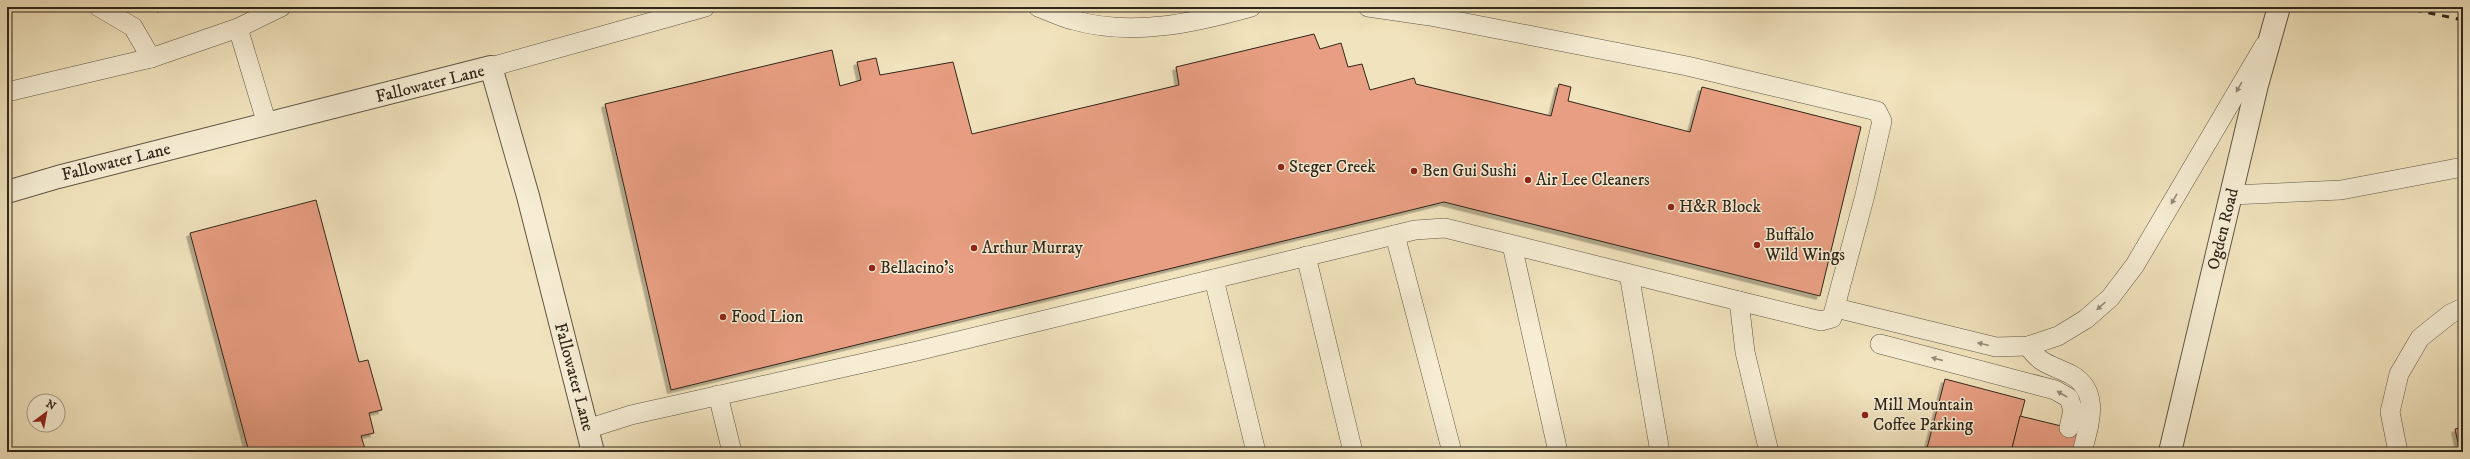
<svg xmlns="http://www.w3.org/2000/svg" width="2470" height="459" font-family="'IM FELL DW Pica',serif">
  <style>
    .building { fill: #e89e82; stroke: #30261b; filter: url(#shadow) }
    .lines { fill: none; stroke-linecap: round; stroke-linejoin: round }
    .service-casing { stroke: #605544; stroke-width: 20 }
    .minor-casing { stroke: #605544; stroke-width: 24 }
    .tertiary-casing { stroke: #605544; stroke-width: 24 }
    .path { stroke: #30261b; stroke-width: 2.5; stroke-dasharray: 3 2; stroke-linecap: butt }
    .service { stroke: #f6edd4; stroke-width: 19 }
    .minor { stroke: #f6edd4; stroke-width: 22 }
    .tertiary { stroke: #f6edd4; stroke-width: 22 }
    .rail { stroke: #30261b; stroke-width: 3; stroke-dasharray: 7 7; stroke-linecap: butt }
    .oneway { fill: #938a78 }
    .poi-dot { fill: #8f2418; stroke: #f6edd4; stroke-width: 1.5 }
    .labels { text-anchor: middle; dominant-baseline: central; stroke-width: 3; stroke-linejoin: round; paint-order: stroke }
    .street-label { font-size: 17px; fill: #30261b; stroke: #f6edd4 }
    .poi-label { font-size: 17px; fill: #30261b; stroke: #f6edd4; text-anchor: start }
  </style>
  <defs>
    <filter id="shadow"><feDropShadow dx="-3.5" dy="3.5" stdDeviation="0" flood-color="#0004"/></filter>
  </defs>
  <rect width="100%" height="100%" fill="#f1e3bd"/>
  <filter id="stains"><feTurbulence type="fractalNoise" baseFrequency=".005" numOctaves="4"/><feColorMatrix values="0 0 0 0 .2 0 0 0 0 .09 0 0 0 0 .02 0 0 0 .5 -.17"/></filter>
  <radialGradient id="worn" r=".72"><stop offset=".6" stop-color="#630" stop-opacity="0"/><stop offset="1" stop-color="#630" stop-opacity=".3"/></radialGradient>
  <!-- building -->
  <g class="building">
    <polygon points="1314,34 1320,49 1341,43 1348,67 1362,64 1370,90 1414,78 1416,84 1551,116 1559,84 1571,87 1568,101 1690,132 1702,87 1861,127 1820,296 1444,202 671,390 605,104 832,50 840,86 861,80 857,62 876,58 880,75 953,62 972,134 1179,85 1176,67"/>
    <polygon points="316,200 359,362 368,360 382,410 369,413 374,433 361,436 366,452 249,452 190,233"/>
    <polygon points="1945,379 2025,400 2011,452 1926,452"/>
    <polygon points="2020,416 2082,431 2076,452 2011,452"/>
    <polygon points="2463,427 2463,452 2460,452 2455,429"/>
  </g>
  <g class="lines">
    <!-- service casing -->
    <g class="service-casing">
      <g id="service">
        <polyline points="99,7 133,27 151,58"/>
        <path d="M1038,7c11,4 23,10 35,13 59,17 121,3 178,-13"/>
        <polyline points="1368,7 1430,16 1687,66 1877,111 1882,121 1865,195 1832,318 1821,321 1739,301"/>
        <polyline points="238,28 281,7"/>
        <polyline points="491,67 705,7"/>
        <polyline points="7,92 151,58 238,28 267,124"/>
        <polyline points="2231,195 2341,190 2463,167"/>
        <polyline points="1395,235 1452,452"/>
        <polyline points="1512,245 1558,452"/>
        <polyline points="1306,256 1353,452"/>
        <polyline points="1629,274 1660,452"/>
        <polyline points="1214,279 1256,452"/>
        <polyline points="1836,308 1996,347 2028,346 2058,336 2086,319 2110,298 2135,265 2264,46"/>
        <polyline points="1880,344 2055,390 2069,398 2073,410 2069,428"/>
        <path d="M2028,346c13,19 22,18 42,28 32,17 19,51 12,78"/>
        <polyline points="718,395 732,452"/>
        <polyline points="587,429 631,415 917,351 1415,230 1445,228 1739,301 1745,352 1769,452"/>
        <polyline points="2398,452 2390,412 2399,374 2420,338 2450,314 2463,308"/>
      </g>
    </g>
    <!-- minor casing -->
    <g class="minor-casing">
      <polyline id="minor" points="7,192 58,177 491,67 528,196 593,452"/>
    </g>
    <!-- tertiary casing -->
    <g class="tertiary-casing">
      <polyline id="tertiary" points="2170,452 2257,85 2279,7"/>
    </g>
    <!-- path -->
    <polyline class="path" points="157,12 161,7"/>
    <!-- service -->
    <use href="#service" class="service"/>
    <!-- minor -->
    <use href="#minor" class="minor"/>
    <!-- tertiary -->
    <use href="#tertiary" class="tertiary"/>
    <!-- rail -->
    <polyline class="rail" points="2401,7 2463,20"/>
  </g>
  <!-- one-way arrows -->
  <defs><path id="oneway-solid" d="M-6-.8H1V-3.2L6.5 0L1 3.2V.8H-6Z"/></defs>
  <g class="oneway">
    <use href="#oneway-solid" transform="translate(2239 87) rotate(120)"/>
    <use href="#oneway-solid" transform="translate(2174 199) rotate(120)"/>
    <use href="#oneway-solid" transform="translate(2101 306) rotate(138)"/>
    <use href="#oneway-solid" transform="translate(1983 344) rotate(-166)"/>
    <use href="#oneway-solid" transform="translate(1937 359) rotate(-165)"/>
    <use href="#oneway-solid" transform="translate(2062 394) rotate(-150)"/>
  </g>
  <!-- markers -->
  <g class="poi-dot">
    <circle cx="1281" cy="167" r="4"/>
    <circle cx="1414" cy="171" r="4"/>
    <circle cx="1528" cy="180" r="4"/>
    <circle cx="1671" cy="207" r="4"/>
    <circle cx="1757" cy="245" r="4"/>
    <circle cx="974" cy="248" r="4"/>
    <circle cx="872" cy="268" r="4"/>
    <circle cx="723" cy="317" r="4"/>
    <circle cx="1865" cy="415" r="4"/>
  </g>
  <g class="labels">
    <!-- street labels -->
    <g class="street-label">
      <text transform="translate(430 84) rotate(-14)">Fallowater Lane</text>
      <text transform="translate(116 162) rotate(-14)">Fallowater Lane</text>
      <text transform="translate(2223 229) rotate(-76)">Ogden Road</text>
      <text transform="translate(574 377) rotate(75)">Fallowater Lane</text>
    </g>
    <!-- poi labels -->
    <g class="poi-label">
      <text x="1289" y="167">Steger Creek</text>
      <text x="1422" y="171">Ben Gui Sushi</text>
      <text x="1536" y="180">Air Lee Cleaners</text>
      <text x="1679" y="207">H&amp;R Block</text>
      <text x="1765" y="235">Buffalo<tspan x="1765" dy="20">Wild Wings</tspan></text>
      <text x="982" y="248">Arthur Murray</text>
      <text x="880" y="268">Bellacino's</text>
      <text x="731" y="317">Food Lion</text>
      <text x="1873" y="405">Mill Mountain<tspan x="1873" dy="20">Coffee Parking</tspan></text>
    </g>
  </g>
  <!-- margin -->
  <rect width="2470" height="459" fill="none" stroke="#f1e3bd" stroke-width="24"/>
  <rect x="8" y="8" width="2454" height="443" fill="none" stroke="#30261b" stroke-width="2"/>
  <rect x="12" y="12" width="2446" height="435" fill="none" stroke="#30261b"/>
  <!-- north arrow -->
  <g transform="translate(46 413) rotate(32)"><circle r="19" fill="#f6edd4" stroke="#a79d8a"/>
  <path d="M0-3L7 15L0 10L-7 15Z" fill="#8f2418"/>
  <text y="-6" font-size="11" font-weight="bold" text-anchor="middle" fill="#30261b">N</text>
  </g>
  <rect width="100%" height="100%" filter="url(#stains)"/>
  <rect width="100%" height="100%" fill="url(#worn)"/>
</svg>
